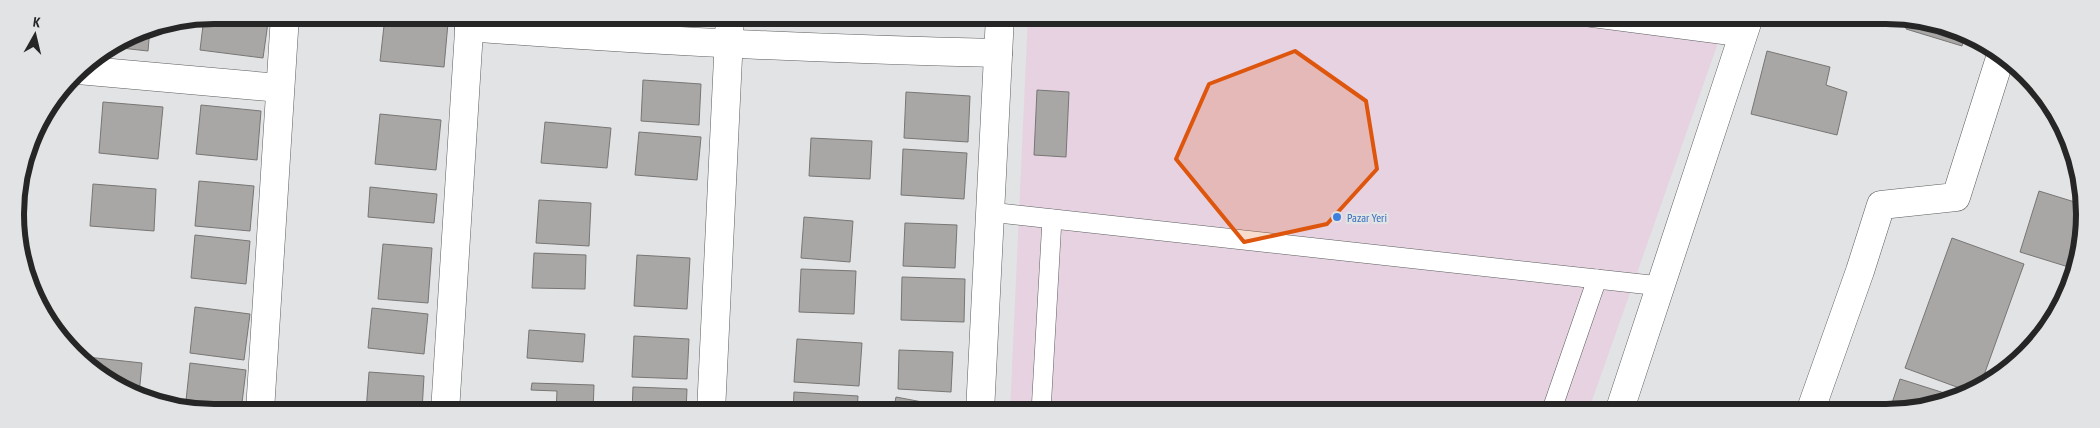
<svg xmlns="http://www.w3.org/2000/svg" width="2100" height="428" font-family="'PT Sans Narrow',sans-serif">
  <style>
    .commercial { fill: #e6d2e1 }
    .building { fill: #a9a7a6; stroke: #787675 }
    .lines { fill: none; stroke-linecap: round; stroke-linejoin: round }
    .lane-casing { stroke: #5c5d5e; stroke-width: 20 }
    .street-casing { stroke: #5c5d5e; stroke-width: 29 }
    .lane { stroke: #fff; stroke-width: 19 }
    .street { stroke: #fff; stroke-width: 28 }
    .marked { fill: #de560d; fill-opacity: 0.2; stroke: #de560d; stroke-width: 4; stroke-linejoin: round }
    .shop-dot { fill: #3f7fe0; stroke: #e2e3e4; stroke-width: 2 }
    .labels { text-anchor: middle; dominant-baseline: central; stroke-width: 4.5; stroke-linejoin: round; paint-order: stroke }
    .shop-label { font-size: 12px; fill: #366cbe; stroke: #e2e3e4; text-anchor: start }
    .rim { fill: none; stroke: #262627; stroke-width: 6 }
  </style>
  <rect width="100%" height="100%" fill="#e2e3e4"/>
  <!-- commercial -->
  <polygon class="commercial" points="1028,16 1675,16 1725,23 1588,412 1010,412"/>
  <!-- building -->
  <g class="building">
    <polygon points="214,15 269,15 263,58 200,50 204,17"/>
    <polygon points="938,16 977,16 977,18"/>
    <polygon points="385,17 448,23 444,67 380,61"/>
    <polygon points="1904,17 1912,17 1965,35 1962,46 1906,29 1909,18"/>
    <polygon points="150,28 148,51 112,47 138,30"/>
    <polygon points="1767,51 1830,67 1826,85 1847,92 1837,135 1751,114"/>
    <polygon points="643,80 701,84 699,125 641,121"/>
    <polygon points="1037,90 1069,92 1066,157 1034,155"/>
    <polygon points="906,92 970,96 968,142 904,138"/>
    <polygon points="103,102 163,107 158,159 99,153"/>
    <polygon points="201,105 261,111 257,160 196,154"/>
    <polygon points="380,114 441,120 436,170 375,164"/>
    <polygon points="545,122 611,128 607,168 541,163"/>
    <polygon points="639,132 701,137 697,180 635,175"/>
    <polygon points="811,138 872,141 870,179 809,176"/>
    <polygon points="903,149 967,153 964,199 901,195"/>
    <polygon points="199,181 254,186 250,231 195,226"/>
    <polygon points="93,184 156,189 154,231 90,226"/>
    <polygon points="370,187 437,194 434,223 368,217"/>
    <polygon points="2039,191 2078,203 2081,198 2083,240 2075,269 2020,252"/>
    <polygon points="539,200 591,203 589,246 536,243"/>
    <polygon points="804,217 853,221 850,262 801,258"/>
    <polygon points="905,223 957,225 955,268 903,266"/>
    <polygon points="195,235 250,241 246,284 191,278"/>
    <polygon points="1952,238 2024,264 1979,389 1973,393 1905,368"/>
    <polygon points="383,244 432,248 428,303 378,299"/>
    <polygon points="534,253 586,255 585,289 532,288"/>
    <polygon points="637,255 690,258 687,309 634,306"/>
    <polygon points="801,269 856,271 854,314 799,312"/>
    <polygon points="902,277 965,279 964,322 901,320"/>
    <polygon points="195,307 250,314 244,360 190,353"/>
    <polygon points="372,308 428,314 424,354 368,348"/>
    <polygon points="529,330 585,334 583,362 527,358"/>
    <polygon points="634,336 689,339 687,379 632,377"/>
    <polygon points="797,339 862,343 859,386 794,382"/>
    <polygon points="899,350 953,352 951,392 898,389"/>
    <polygon points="78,356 142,363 139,395 115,386"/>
    <polygon points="190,363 246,370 241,411 185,410"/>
    <polygon points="369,372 424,376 422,411 366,411"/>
    <polygon points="1900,379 1957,397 1900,412 1890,409"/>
    <polygon points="532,383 594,385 593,412 556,412 557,391 531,390"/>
    <polygon points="633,387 687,389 686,412 632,412"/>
    <polygon points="794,392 858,396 857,412 793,412"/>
    <polygon points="896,397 954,408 953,412 893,412"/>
  </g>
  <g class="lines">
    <!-- lane casing -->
    <g class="lane-casing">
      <g id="lane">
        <polyline points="1581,16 1742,37"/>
        <polyline points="990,212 1660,286"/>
        <polyline points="1041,412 1052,219"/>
        <polyline points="1551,412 1597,279"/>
      </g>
    </g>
    <!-- street casing -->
    <g class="street-casing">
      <g id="street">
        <path d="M469,27c176,14 352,22 529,26"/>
        <polyline points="78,70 280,88"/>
        <polyline points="260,411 285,15"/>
        <polyline points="445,412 470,15"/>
        <polyline points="711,412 730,16"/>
        <polyline points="980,412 1000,16"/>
        <polyline points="1619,412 1749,17"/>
        <polyline points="1810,412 1860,271 1881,205 1956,197 2001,55"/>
      </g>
    </g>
    <!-- lane -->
    <use href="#lane" class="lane"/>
    <!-- street -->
    <use href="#street" class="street"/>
  </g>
  <!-- marked area -->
  <path class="marked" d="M1295,51l71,50 11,68 -50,55 -83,18 -68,-83 33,-75z"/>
  <!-- markers -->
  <circle class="shop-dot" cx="1337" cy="217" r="5"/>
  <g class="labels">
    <!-- shop labels -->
    <g class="shop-label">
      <text x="1347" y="217">Pazar Yeri</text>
    </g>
  </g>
  <!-- crop -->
  <path d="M0 0H2100V428H0ZM214 24H1886A190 190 0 0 1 2076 214V214A190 190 0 0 1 1886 404H214A190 190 0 0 1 24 214V214A190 190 0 0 1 214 24Z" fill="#e2e3e4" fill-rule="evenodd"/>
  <path class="rim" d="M214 24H1886A190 190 0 0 1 2076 214V214A190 190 0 0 1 1886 404H214A190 190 0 0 1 24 214V214A190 190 0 0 1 214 24Z"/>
  <!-- north arrow -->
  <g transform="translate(35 35) rotate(8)" stroke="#e2e3e4" stroke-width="4" paint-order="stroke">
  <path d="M0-4L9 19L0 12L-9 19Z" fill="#262627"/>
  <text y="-8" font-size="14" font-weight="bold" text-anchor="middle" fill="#262627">K</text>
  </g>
</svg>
